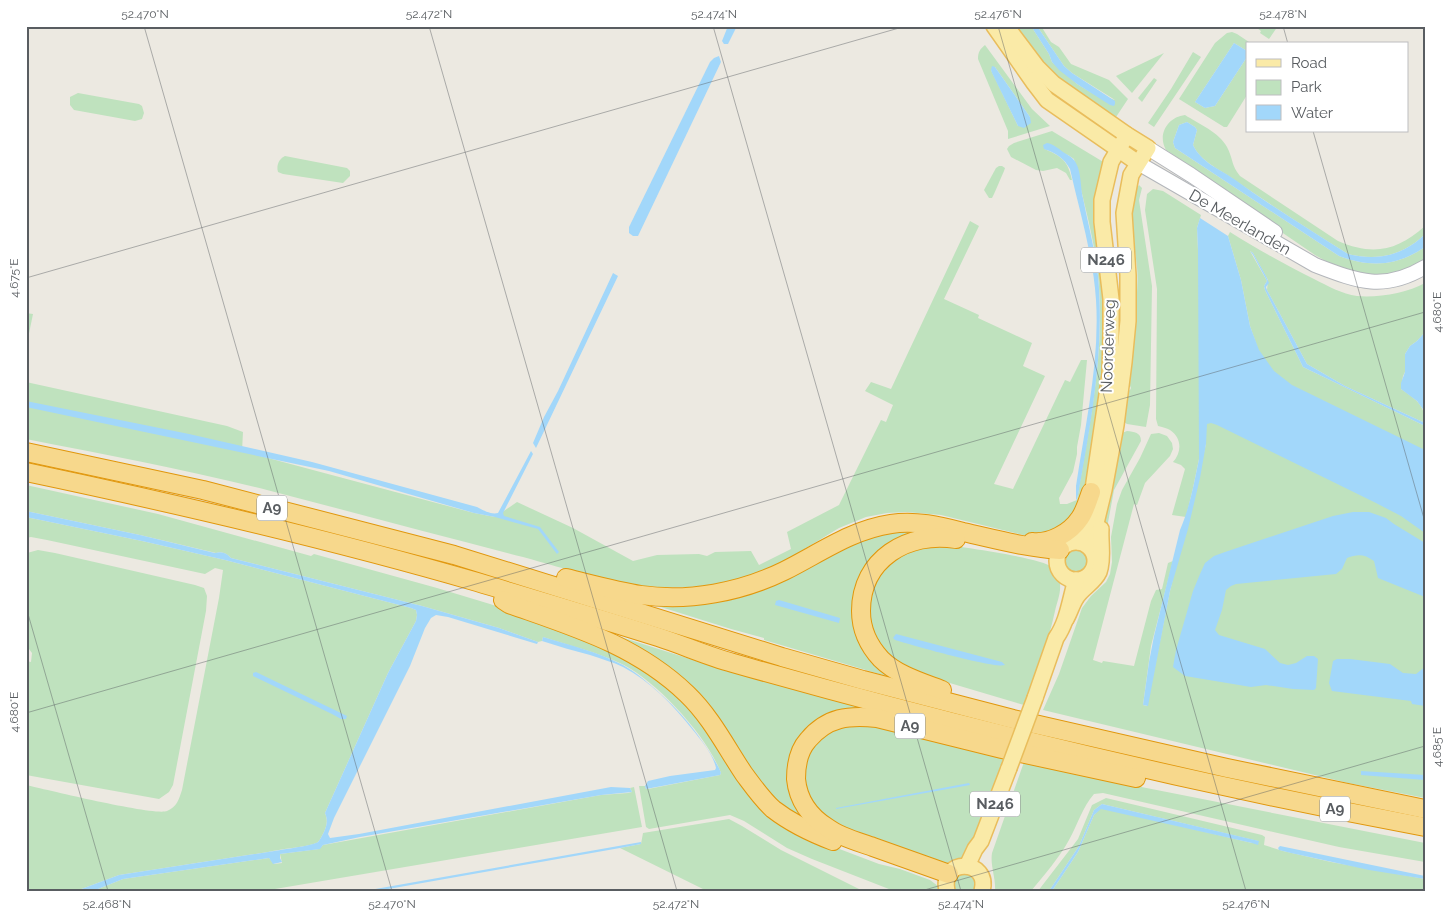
<svg xmlns="http://www.w3.org/2000/svg" width="1451" height="917" font-family="Raleway,sans-serif">
  <style>
    .green { fill: #bfe2be; fill-rule: evenodd }
    .water { fill: #a2d7fa }
    .lines { fill: none; stroke-linecap: round; stroke-linejoin: round }
    .secondary-casing { stroke: #b3b6bb; stroke-width: 16 }
    .primary-casing { stroke: #e9bd5c; stroke-width: 18 }
    .motorway-casing { stroke: #e1970c; stroke-width: 20 }
    .secondary { stroke: #fff; stroke-width: 14 }
    .primary { stroke: #faeaa7; stroke-width: 15 }
    .motorway { stroke: #f7d88c; stroke-width: 18 }
    .primary-bridge-casing { stroke: #e9bd5c; stroke-width: 18; stroke-linecap: butt }
    .primary-bridge { stroke: #faeaa7; stroke-width: 15 }
    .ticks { fill: none; stroke: #595d61; stroke-width: 1; stroke-opacity: 0.45 }
    .labels { text-anchor: middle; dominant-baseline: central; stroke-width: 4; stroke-linejoin: round; paint-order: stroke }
    .shield { fill: #fff; stroke: #8b8e90; stroke-width: 1 }
    .shield-label { font-size: 15px; font-weight: bold; fill: #595d61 }
    .street-label { font-size: 16px; fill: #595d61; stroke: #fff }
    .neatline { fill: none; stroke: #595d61; stroke-width: 2 }
    .ticks-label { font-size: 12px; text-anchor: middle; fill: #595d61 }
  </style>
  <rect width="100%" height="100%" fill="#ece9e1"/>
  <!-- green -->
  <g class="green">
    <polygon points="1009,26 1031,26 1049,54 1052,62 1077,84 1092,93 1115,100 1072,73 1064,66 1037,26 1041,26 1051,42 1059,47 1071,64 1109,80 1128,99 1114,120 1061,83"/>
    <polygon points="1254,26 1257,26 1265,29 1267,26 1278,26 1269,39 1260,33 1261,31"/>
    <polygon points="1232,32 1237,34 1252,44 1247,44 1247,51 1234,43 1195,102 1205,108 1215,106 1247,57 1247,95 1227,127 1224,127 1179,99 1215,43 1227,33"/>
    <path d="M985,45l47,64 18,17 -42,13v-8l-30,-72c0,-7 2,-10 7,-14zM995,67l35,50 -12,9 -27,-56z"/>
    <polygon points="1193,52 1201,57 1154,127 1148,123 1171,89"/>
    <polygon points="1164,53 1132,93 1116,76"/>
    <polygon points="1154,78 1157,80 1142,102 1138,98"/>
    <polygon points="78,93 139,104 142,106 144,113 142,119 135,121 74,110 70,105 70,97"/>
    <path d="M1185,115c14,9 34,17 42,32 6,11 4,18 13,29l98,65c35,15 59,10 87,-15v8c-22,22 -48,27 -77,20 -39,-24 -77,-49 -115,-75 -15,-11 -32,-17 -40,-34l4,-15 -2,-3 -8,-5 -8,3 -6,17 2,6 164,108c32,12 58,10 86,-9v13l-23,11 -19,4h-20l-23,-6 -25,-14 -57,-39 -41,-32 -51,-34c-9,-16 2,-33 19,-35z"/>
    <path d="M1052,131l53,32 -3,93 4,102 -19,130 -20,38 -32,12 -94,-23 -35,-3 -19,1 -21,4 -27,11 -59,36 -15,8h-5c-33,12 -66,17 -101,15 -46,-2 -92,-18 -136,-30 -86,-22 -171,-45 -256,-67 -80,-20 -160,-35 -241,-51v-57l201,44 16,6 -1,19 232,62 21,4 22,-15 56,26 60,33 24,-6 42,-1 8,2 8,-4 36,-1 8,14 32,-16 -4,-17 52,-27 42,-85 5,2 7,-17 -28,-14 6,-9 20,7 79,-168 9,5 -35,73 35,16 -1,3 54,25 -9,23 22,10 -51,108 19,5 52,-109 5,2 11,-22h6l-6,65 -4,22v7l-4,18 -14,26 1,6h7l10,-4c12,-74 29,-149 21,-225 -4,-39 -16,-78 -24,-116l-6,-4 -24,-6c18,7 24,12 28,31h-2l-4,-7 -9,-5 -14,3 -7,-1 -25,-13 -4,-8 2,-3 5,-3z"/>
    <path d="M285,156l62,12 3,3v5l-7,7 -60,-9 -5,-2c-2,-7 1,-13 7,-16z"/>
    <polygon points="999,166 1002,166 1005,168 1004,171 994,194 992,198 989,198 984,190 996,168"/>
    <path d="M1139,185l3,3 -3,12 13,86 -2,119 -4,22 -19,-3 -3,-2v-3l4,-28 2,-1 1,-2 -1,-2h-3c2,-19 3,-38 6,-57 2,-21 6,-41 4,-62 -2,-21 -12,-64 2,-82z"/>
    <path d="M1153,189l10,2 38,24 -4,13 1,22 60,99 -8,-23 -9,-46 -13,-44 2,-4c27,17 56,33 84,47 14,7 28,15 43,17 21,2 50,-3 68,-13v49l-8,9 -7,5 -5,8v18l-2,4 -2,13c14,10 24,15 24,34l-80,-37 -38,-22 -40,-74 1,-10 -15,-27 -3,-2 17,30 -3,5 1,4 38,77 122,59v372l-77,-15 -305,-73 16,-36 23,-66 9,-12 15,-14 4,-8 2,-12 -1,-25 6,-33 5,-14 18,-32 11,-24 8,-1 8,3 5,7 1,6 -3,7 -25,27 -8,22 -3,-1 -41,156 9,3 1,-2 31,5 17,-65 5,-11 6,-1 6,-26 5,-2 -22,85 -8,59 4,1 23,-115 36,-147v-20l-7,12v23l-6,29 -7,29 -14,-2 13,-46 -4,-4 -8,-3c9,-10 9,-24 -3,-32 -3,-2 -8,-3 -12,-4l-2,-7 1,-130 -12,-79 2,-16z"/>
    <polygon points="26,313 33,314 26,348"/>
    <path d="M1127,431c7,1 14,1 14,10l-27,49 -7,38 -4,2 1,-18 18,-79z"/>
    <path d="M26,485l132,29 153,42 3,-2 123,34 53,16 69,24 65,26 67,52 45,69 85,67 58,22 21,5 30,11 8,6 4,5h-48l-82,-32 -25,-11 -43,-27 -14,-6 -81,14 -3,-2 -7,-41h6l1,3h2l72,-14 1,-2c-14,-37 -63,-90 -97,-108 -26,-13 -54,-19 -81,-28l-1,4 -4,1 -39,-14 -77,-22 -191,-48c-5,-5 -9,-7 -15,-5l-76,-18 -114,-24z"/>
    <path d="M26,517l116,24 83,19 186,48 5,2 1,5 -1,6 -28,52 -63,140c3,7 2,12 -1,19 -2,3 -3,7 -6,10 -7,5 -40,7 -50,10l-149,23 -43,16h-50v-106c22,5 128,31 141,26 10,-4 12,-12 15,-21l37,-192 4,-28 -8,-2 -10,6 -158,-34 -16,-3 -5,1z"/>
    <polygon points="890,527 962,536 900,541 858,610 903,681 764,640 764,638 731,629 632,598 692,601"/>
    <path d="M939,544c18,2 103,14 113,23 4,4 8,12 8,17 1,9 -3,18 -5,27 -7,32 -18,63 -31,94l-81,-24 -3,1c-19,-8 -39,-14 -53,-29 -21,-22 -24,-63 -3,-85 5,-5 12,-11 18,-15 11,-7 25,-7 37,-9z"/>
    <polygon points="38,550 55,553 195,585 204,588 207,596 206,611 173,785 169,792 159,799 26,775 26,661 31,662 32,653 29,649 26,649 26,555 27,553"/>
    <circle cx="1076" cy="561" r="11"/>
    <polygon points="583,625 728,671 875,710 848,713 798,753 817,830 772,801 712,717"/>
    <polygon points="878,725 1004,757 990,797 991,800 966,857 954,864 947,865 857,834 834,823 821,813 812,803 807,792 804,777 806,759 818,739 840,726"/>
    <path d="M1024,762l82,18 319,63v19l-86,-15 -236,-54 -9,1c-12,14 -16,30 -25,46 -10,18 -24,34 -38,51h-36c1,-13 -5,-25 -3,-38z"/>
    <polygon points="634,787 642,827 275,889 275,891 93,891 123,879 269,858 274,864 282,863 280,854 319,849 323,845 601,795 628,793 632,792 630,788"/>
    <polygon points="1106,798 1262,835 1265,837 1264,845 1283,851 1331,862 1425,879 1425,891 1243,891 1251,871 1243,891 1052,891 1078,852 1094,815 1100,809 1104,808 1252,843 1258,841 1102,804 1094,810 1079,846 1049,891 1038,891 1078,839 1092,805"/>
    <polygon points="729,819 742,826 781,850 863,891 707,891 620,848 641,844 643,833"/>
    <path d="M962,874c10,-1 16,7 12,17h-19l-1,-10 4,-6z"/>
  </g>
  <!-- water -->
  <g class="water">
    <polygon points="728,26 737,26 728,44 724,44 722,41"/>
    <polygon points="1031,26 1037,26 1064,66 1072,73 1115,101 1115,104 1114,106 1110,105 1077,84 1059,70 1052,62 1049,54"/>
    <polygon points="1234,43 1247,51 1247,57 1215,106 1205,108 1195,102"/>
    <polygon points="719,56 721,62 638,236 633,236 629,233 629,227 710,62 714,58"/>
    <polygon points="992,66 995,67 1030,117 1031,123 1024,128 1018,126 992,73 991,70"/>
    <path d="M1187,122l8,5 2,3 -4,15c8,17 26,24 41,34 37,27 76,51 114,75 29,7 55,2 77,-20v13c-28,19 -54,21 -86,9l-164,-108 -2,-6 6,-17z"/>
    <path d="M1047,143c6,1 11,5 16,9 3,2 7,4 9,6 10,9 8,28 11,40 5,26 12,51 15,78 7,73 -7,146 -20,219l-2,6v-15c9,-61 24,-124 20,-186 -3,-45 -16,-87 -26,-131 -6,-11 -14,-16 -26,-20l-1,-4z"/>
    <path d="M1200,218l28,18 13,44 9,46 9,24 15,21 18,14 133,65v83l-24,-17 -25,-13 -159,-78 -6,-2 -4,1 -1,20 -6,34 -12,51 -18,62 -22,115 -5,-1 6,-43 5,-26 26,-106c10,-23 14,-47 19,-71l-1,-209 -1,-22z"/>
    <polygon points="1242,246 1253,253 1266,276 1269,283 1266,287 1267,290 1307,364 1345,386 1425,423 1425,426 1303,367 1265,290 1264,286 1267,281 1253,255 1250,251"/>
    <polygon points="613,273 618,276 536,448 533,443 544,417 558,391"/>
    <polygon points="1425,332 1425,412 1417,401 1401,389 1401,383 1405,372 1405,354 1410,346 1417,341"/>
    <path d="M26,401l163,33 123,28 165,45c6,3 14,8 21,6l33,-62 2,3 -30,59 1,3 36,11 19,25 -2,2 -19,-25 -43,-12 -21,-4 -145,-42 -303,-64z"/>
    <path d="M26,511l114,24 75,18c8,-2 11,0 16,5l191,48 77,22 39,14 -1,2 -89,-27 -12,-2 -5,3 -6,10 -15,38 -76,152 -6,16 2,4 29,-4 252,-47 19,1 2,4 -31,3 -241,42 -37,8 -3,4 -40,5v4l2,4 -9,2 -4,-6 -146,21 -30,12h-17l43,-16 149,-23c10,-2 44,-6 50,-10 3,-3 4,-7 6,-10 3,-7 4,-12 1,-19l63,-140 28,-52 1,-6 -1,-5 -5,-2 -186,-48 -83,-19 -116,-24z"/>
    <path d="M1353,512h16l17,6 8,6 31,19v54l-47,-19 -4,-17c-10,-7 -16,-7 -27,-3l-5,11 -6,5 -100,10 -5,2 -5,4 -4,20 -7,20 4,5 46,14 15,14 8,2 8,-2 11,-7h7l4,3 -2,29 -2,2 -21,-1 -27,-4 -15,2 -66,-11 -12,-9 3,-17 17,-59 7,-17 5,-11 9,-7 11,-4 108,-36z"/>
    <polygon points="779,600 840,618 839,623 775,605 776,601"/>
    <path d="M896,634l106,28 3,3c-11,4 -93,-20 -110,-25l-2,-2z"/>
    <path d="M543,637c27,8 55,15 80,28 11,6 22,15 31,23 27,23 48,49 65,80l2,5 -1,2 -74,14 -1,-3 3,-5 22,-5 45,-6 1,-2c-3,-14 -15,-28 -24,-39 -19,-24 -42,-48 -69,-62 -10,-5 -22,-8 -33,-12 -16,-4 -32,-9 -48,-14z"/>
    <polygon points="1337,659 1350,659 1390,664 1403,673 1416,674 1425,667 1425,706 1412,704 1411,701 1332,691 1329,683 1333,661"/>
    <polygon points="256,672 347,716 346,719 341,719 332,714 253,676 253,673"/>
    <polygon points="1361,771 1425,775 1425,780 1361,775"/>
    <polygon points="969,783 970,785 836,809 836,808"/>
    <polygon points="1102,804 1259,841 1258,845 1252,843 1101,809 1094,815 1078,852 1052,891 1049,891 1079,846 1094,810"/>
    <polygon points="641,842 641,844 620,848 377,891 364,891"/>
    <polygon points="1280,846 1425,876 1425,879 1369,870 1291,853 1279,850 1278,848"/>
  </g>
  <g class="lines">
    <!-- secondary casing -->
    <g class="secondary-casing">
      <g id="secondary">
        <polyline points="1148,148 1191,175 1275,232"/>
        <path d="M1138,163l177,102c42,16 68,27 110,2"/>
      </g>
    </g>
    <!-- primary casing -->
    <g class="primary-casing">
      <g id="primary">
        <polyline points="994,26 1034,83 1047,100 1138,163"/>
        <polyline points="1006,26 1037,67 1054,84 1127,135 1148,148 1131,175 1124,213 1128,275 1128,321 1124,362 1116,425 1104,490 1090,548"/>
        <circle cx="1076" cy="561" r="19"/>
        <polyline points="1079,542 1089,516 1110,374 1111,333 1111,299 1102,222 1102,200 1111,162 1127,135"/>
        <path d="M1066,619c4,-7 6,-15 10,-21 6,-10 18,-15 23,-26 5,-14 1,-29 2,-43"/>
        <path d="M1035,698l21,-60c12,-17 14,-39 20,-58"/>
        <polyline points="967,866 975,849 981,841 1009,768"/>
        <path d="M947,891c-8,-34 44,-32 35,0"/>
      </g>
    </g>
    <!-- motorway casing -->
    <g class="motorway-casing">
      <g id="motorway">
        <polyline points="26,452 203,490 454,555 782,657 863,680 1013,719 1227,768 1425,809"/>
        <path d="M26,472c152,32 303,67 451,110 60,18 121,36 181,55 25,8 49,19 75,26 228,65 459,120 692,164"/>
        <path d="M1032,542c18,2 38,-9 48,-24 5,-7 8,-18 11,-26"/>
        <path d="M566,578c25,6 50,13 75,17 48,7 100,-3 143,-24 36,-18 67,-41 107,-47 24,-4 49,2 72,8 32,7 64,16 97,18"/>
        <path d="M503,600l6,4c65,23 127,41 178,90 24,23 39,53 57,80 9,12 18,25 29,35 18,14 39,24 60,32"/>
        <path d="M942,690c-21,-8 -45,-15 -61,-31 -12,-13 -20,-30 -20,-48 0,-52 47,-80 95,-72"/>
        <path d="M949,874c-25,-9 -51,-18 -76,-27 -14,-5 -33,-10 -45,-19 -18,-11 -30,-28 -32,-49 0,-14 3,-29 12,-39 19,-23 41,-25 69,-22l125,31 134,29"/>
      </g>
    </g>
    <!-- secondary -->
    <use href="#secondary" class="secondary"/>
    <!-- primary -->
    <use href="#primary" class="primary"/>
    <!-- motorway -->
    <use href="#motorway" class="motorway"/>
    <!-- primary-bridge casing -->
    <g class="primary-bridge-casing">
      <polyline id="primary-bridge" points="1009,768 1035,698"/>
    </g>
    <!-- primary-bridge -->
    <use href="#primary-bridge" class="primary-bridge"/>
  </g>
  <!-- ticks -->
  <path class="ticks" d="M144,26l248,865M429,26l248,865M713,26l248,865M998,26l248,865M1283,26l5,18M1313,131l112,391M26,278l880,-252M26,607l82,284M26,713l1399,-401M921,891l504,-145"/>
  <g class="labels">
    <!-- shield labels -->
    <g class="shield">
      <rect x="1081" y="247.5" width="50" height="25" rx="4"/>
      <rect x="257" y="495.5" width="30" height="25" rx="4"/>
      <rect x="895" y="713.5" width="30" height="25" rx="4"/>
      <rect x="970" y="791.5" width="50" height="25" rx="4"/>
      <rect x="1320" y="796.5" width="30" height="25" rx="4"/>
    </g>
    <g class="shield-label">
      <text x="1106" y="260">N246</text>
      <text x="272" y="508">A9</text>
      <text x="910" y="726">A9</text>
      <text x="995" y="804">N246</text>
      <text x="1335" y="809">A9</text>
    </g>
    <!-- street labels -->
    <g class="street-label">
      <text transform="translate(1240 222) rotate(30)">De Meerlanden</text>
      <text transform="translate(1108 346) rotate(-88)">Noorderweg</text>
    </g>
  </g>
  <!-- border -->
  <rect width="1451" height="917" fill="none" stroke="#ffffff" stroke-width="55"/>
  <!-- legend -->
  <rect x="1246" y="42" width="162" height="90" fill="#ffffff" stroke="#bdbec0"/>
  <rect x="1256" y="59" width="25" height="8" fill="#faeaa7" stroke="#bdbec0"/>
  <text x="1291" y="68" font-size="15" fill="#595d61">Road</text>
  <rect x="1256" y="80" width="25" height="15" fill="#bfe2be" stroke="#bdbec0"/>
  <text x="1291" y="92" font-size="15" fill="#595d61">Park</text>
  <rect x="1256" y="105" width="25" height="15" fill="#a2d7fa" stroke="#bdbec0"/>
  <text x="1291" y="118" font-size="15" fill="#595d61">Water</text>
  <rect x="28" y="28" width="1396" height="862" class="neatline"/>
  <g class="ticks-label">
    <text x="145" y="18">52.470°N</text>
    <text x="429" y="18">52.472°N</text>
    <text x="714" y="18">52.474°N</text>
    <text x="998" y="18">52.476°N</text>
    <text x="1283" y="18">52.478°N</text>
    <text transform="translate(14 278) rotate(-90)" y="4">4.675°E</text>
    <text transform="translate(1437 312) rotate(-90)" y="4">4.680°E</text>
    <text transform="translate(14 712) rotate(-90)" y="4">4.680°E</text>
    <text transform="translate(1437 747) rotate(-90)" y="4">4.685°E</text>
    <text x="107" y="908">52.468°N</text>
    <text x="392" y="908">52.470°N</text>
    <text x="676" y="908">52.472°N</text>
    <text x="961" y="908">52.474°N</text>
    <text x="1246" y="908">52.476°N</text>
  </g>
</svg>
